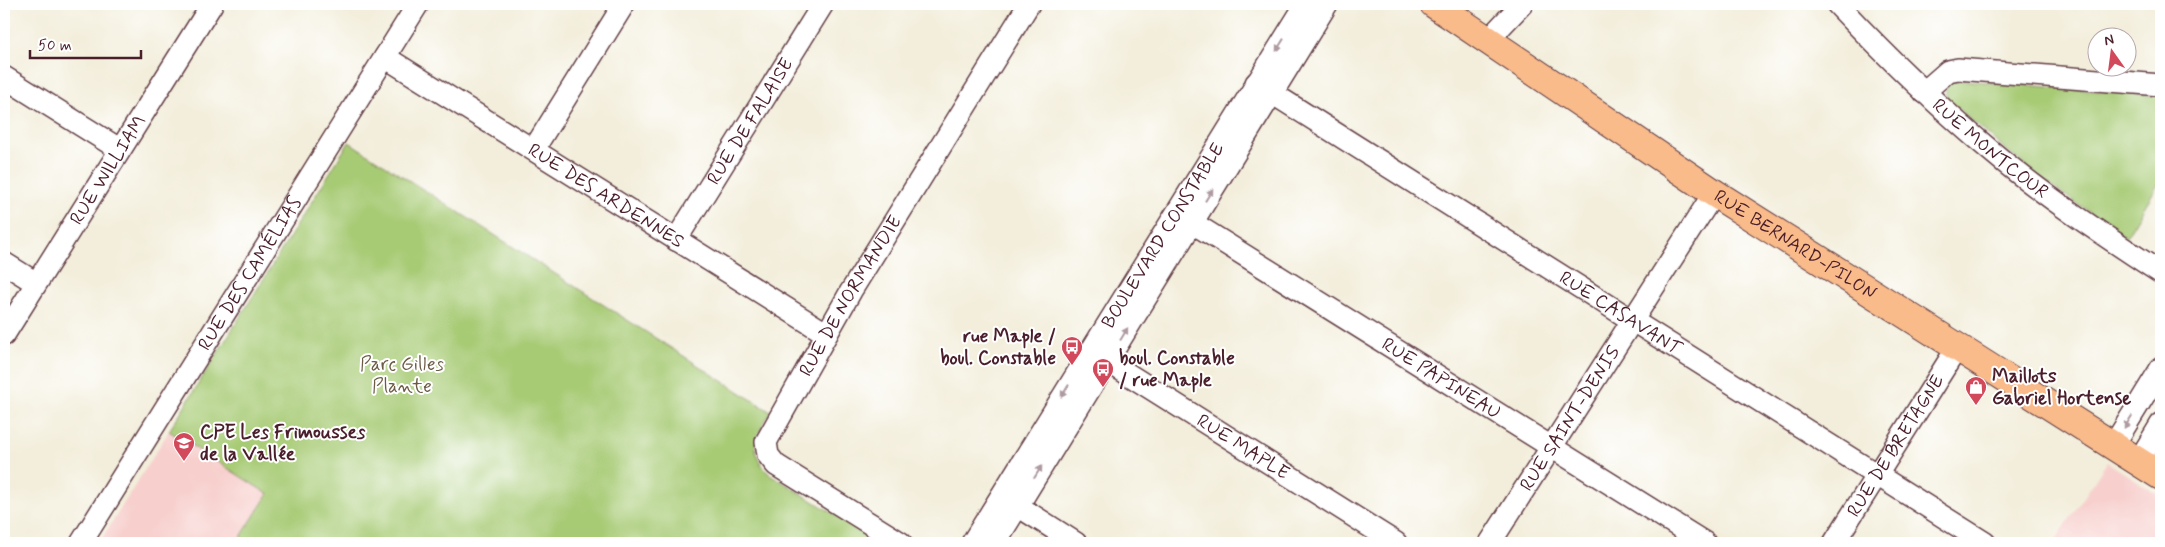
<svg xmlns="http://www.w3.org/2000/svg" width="2165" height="547" font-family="Mynerve,sans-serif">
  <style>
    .built { fill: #f7d0ce }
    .green { fill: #a7cb75; stroke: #787550 }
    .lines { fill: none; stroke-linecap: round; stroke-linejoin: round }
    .minor-casing { stroke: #633e45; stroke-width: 24 }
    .major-casing { stroke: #633e45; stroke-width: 30 }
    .minor { stroke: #fff; stroke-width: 21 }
    .major { stroke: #fabb8b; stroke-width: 28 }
    .oneway { fill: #ae9aa0 }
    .labels { text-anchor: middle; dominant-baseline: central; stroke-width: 4; stroke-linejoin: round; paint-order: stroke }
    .street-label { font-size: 19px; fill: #4a1f2b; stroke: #fff }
    .poi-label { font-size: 19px; font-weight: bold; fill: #4a1f2b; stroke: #fff; text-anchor: start }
    .park-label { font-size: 19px; fill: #6b5b45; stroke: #fff }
  </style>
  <rect width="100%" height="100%" fill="#fff"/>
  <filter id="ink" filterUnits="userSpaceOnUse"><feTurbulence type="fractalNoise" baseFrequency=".02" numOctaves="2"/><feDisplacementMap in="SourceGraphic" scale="10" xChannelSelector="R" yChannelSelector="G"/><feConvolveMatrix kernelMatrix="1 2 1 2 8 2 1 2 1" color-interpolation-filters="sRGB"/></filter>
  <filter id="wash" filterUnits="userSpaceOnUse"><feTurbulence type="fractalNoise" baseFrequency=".0096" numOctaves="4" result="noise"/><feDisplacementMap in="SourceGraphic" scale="20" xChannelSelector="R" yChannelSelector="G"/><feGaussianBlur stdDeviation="1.12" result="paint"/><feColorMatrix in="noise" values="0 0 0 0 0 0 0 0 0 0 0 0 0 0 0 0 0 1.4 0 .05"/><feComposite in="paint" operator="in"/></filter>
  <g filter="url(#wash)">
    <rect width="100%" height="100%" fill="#f3eedb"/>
    <!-- built -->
    <g class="built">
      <polygon points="169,431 268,494 237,543 99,543"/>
      <polygon points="2107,462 2152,491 2161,494 2161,543 2054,543"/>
    </g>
    <!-- green -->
    <g class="green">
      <path d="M1961,80l200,16v84l-35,57 -89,-61 -88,-75c-4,-7 -5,-13 2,-19z"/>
      <path d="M349,142l422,270c-15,23 -24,37 -3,61l113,70h-644l31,-49 -99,-63z"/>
    </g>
  </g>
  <g filter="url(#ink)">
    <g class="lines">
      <!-- minor casing -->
      <g class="minor-casing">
        <g id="minor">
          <path id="s1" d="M1837,4c49,52 99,101 154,147 53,45 112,84 170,122"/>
          <polyline points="1487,41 1522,4"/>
          <path id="s2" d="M385,57l442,277"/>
          <polyline points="4,77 119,149"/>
          <path id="s3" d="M1256,83l729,460"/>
          <polyline points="1924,92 1948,71 1958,69 2161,85"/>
          <polyline points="534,149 624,4"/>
          <path id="s4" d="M1180,215l525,328"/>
          <path id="s5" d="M676,240l147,-236"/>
          <polyline points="4,263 36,283"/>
          <path id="s6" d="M4,335l208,-331"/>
          <path id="s7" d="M1096,354l300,189"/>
          <polyline points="2113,446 2161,368"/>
          <polyline points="2138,462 2161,424"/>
          <polyline points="1007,499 1076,543"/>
          <path id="s8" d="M81,543l337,-539"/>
          <path id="s9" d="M901,543l-125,-78 -8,-10 -2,-13 85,-151 178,-287"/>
          <path id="s10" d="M972,543l334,-539"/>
          <polyline points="995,543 1327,4"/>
          <path id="s11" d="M1490,543l224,-350"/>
          <path id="s12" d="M1834,543l123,-195"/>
        </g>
      </g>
      <!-- major casing -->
      <g class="major-casing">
        <g id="major">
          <path id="s13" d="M1434,4l280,189 447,283"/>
        </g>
      </g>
      <!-- minor -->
      <use href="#minor" class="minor"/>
      <!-- major -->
      <use href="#major" class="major"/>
    </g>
    <!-- one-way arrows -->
    <defs><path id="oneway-solid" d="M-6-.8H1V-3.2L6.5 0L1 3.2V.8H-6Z" transform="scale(1.25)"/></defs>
    <g class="oneway">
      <use href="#oneway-solid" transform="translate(1280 45) rotate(122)"/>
      <use href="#oneway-solid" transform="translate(1209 195) rotate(-58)"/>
      <use href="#oneway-solid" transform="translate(1124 334) rotate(-59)"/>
      <use href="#oneway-solid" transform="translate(1065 391) rotate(122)"/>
      <use href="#oneway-solid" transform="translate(2128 422) rotate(122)"/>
      <use href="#oneway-solid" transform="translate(1038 472) rotate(-58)"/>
    </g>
  </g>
  <!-- icons -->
  <defs>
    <g id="bus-pin" transform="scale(1.125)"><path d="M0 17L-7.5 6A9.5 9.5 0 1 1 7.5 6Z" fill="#d1495b" stroke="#fff"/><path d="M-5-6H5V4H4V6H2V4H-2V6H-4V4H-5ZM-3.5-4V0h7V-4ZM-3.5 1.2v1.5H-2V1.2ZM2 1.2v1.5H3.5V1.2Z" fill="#fff"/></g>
    <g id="shop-pin" transform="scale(1.125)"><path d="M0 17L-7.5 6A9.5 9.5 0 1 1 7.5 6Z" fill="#d1495b" stroke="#fff"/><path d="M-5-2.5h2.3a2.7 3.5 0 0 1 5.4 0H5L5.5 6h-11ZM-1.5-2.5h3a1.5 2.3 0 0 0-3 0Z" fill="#fff"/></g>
    <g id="school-pin" transform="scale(1.125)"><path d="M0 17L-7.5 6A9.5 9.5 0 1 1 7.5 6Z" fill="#d1495b" stroke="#fff"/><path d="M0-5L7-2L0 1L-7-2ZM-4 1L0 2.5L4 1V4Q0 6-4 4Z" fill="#fff"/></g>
  </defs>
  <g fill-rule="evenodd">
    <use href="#bus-pin" x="1072" y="347"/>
    <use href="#bus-pin" x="1103" y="369"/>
    <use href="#shop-pin" x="1976" y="387"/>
    <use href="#school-pin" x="184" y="443"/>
  </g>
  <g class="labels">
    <!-- street labels -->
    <g class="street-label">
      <text stroke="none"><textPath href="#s5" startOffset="140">RUE DE FALAISE</textPath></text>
      <text stroke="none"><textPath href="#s1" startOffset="211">RUE MONTCOUR</textPath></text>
      <text stroke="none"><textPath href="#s6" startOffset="195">RUE WILLIAM</textPath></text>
      <text stroke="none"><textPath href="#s2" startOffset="261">RUE DES ARDENNES</textPath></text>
      <text stroke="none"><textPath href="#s10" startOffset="362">BOULEVARD CONSTABLE</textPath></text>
      <text stroke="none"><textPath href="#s13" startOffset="434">RUE BERNARD-PILON</textPath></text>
      <text stroke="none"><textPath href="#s8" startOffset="318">RUE DES CAMÉLIAS</textPath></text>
      <text stroke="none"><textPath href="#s9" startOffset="342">RUE DE NORMANDIE</textPath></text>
      <text stroke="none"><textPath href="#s3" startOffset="431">RUE CASAVANT</textPath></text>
      <text stroke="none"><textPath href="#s4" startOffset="308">RUE PAPINEAU</textPath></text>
      <text stroke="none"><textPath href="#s11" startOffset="148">RUE SAINT-DENIS</textPath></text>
      <text stroke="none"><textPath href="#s7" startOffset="174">RUE MAPLE</textPath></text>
      <text stroke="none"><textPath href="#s12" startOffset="115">RUE DE BRETAGNE</textPath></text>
    </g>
    <!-- poi labels -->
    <g class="poi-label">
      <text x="1056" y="336" text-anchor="end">rue Maple /<tspan x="1056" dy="22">boul. Constable</tspan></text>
      <text x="1119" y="358">boul. Constable<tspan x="1119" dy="22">/ rue Maple</tspan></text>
      <text x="1992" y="376">Maillots<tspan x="1992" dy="22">Gabriel Hortense</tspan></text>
      <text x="200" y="432">CPE Les Frimousses<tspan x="200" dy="22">de la Vallée</tspan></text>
    </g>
    <!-- park labels -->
    <g class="park-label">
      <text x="402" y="364">Parc Gilles<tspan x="402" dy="22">Plante</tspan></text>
    </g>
  </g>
  <!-- margin -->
  <rect width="2165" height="547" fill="none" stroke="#fff" stroke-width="20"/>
  <!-- north arrow -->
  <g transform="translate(2112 52) rotate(346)"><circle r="24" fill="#ffffff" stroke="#b7a5aa"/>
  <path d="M0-4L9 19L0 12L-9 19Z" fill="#d1495b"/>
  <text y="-8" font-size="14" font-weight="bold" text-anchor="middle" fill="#4a1f2b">N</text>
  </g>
  <!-- scale -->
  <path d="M30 50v8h111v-8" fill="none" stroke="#4a1f2b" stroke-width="2.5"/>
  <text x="38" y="50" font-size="15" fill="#4a1f2b" stroke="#ffffff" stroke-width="4" paint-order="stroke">50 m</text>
</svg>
